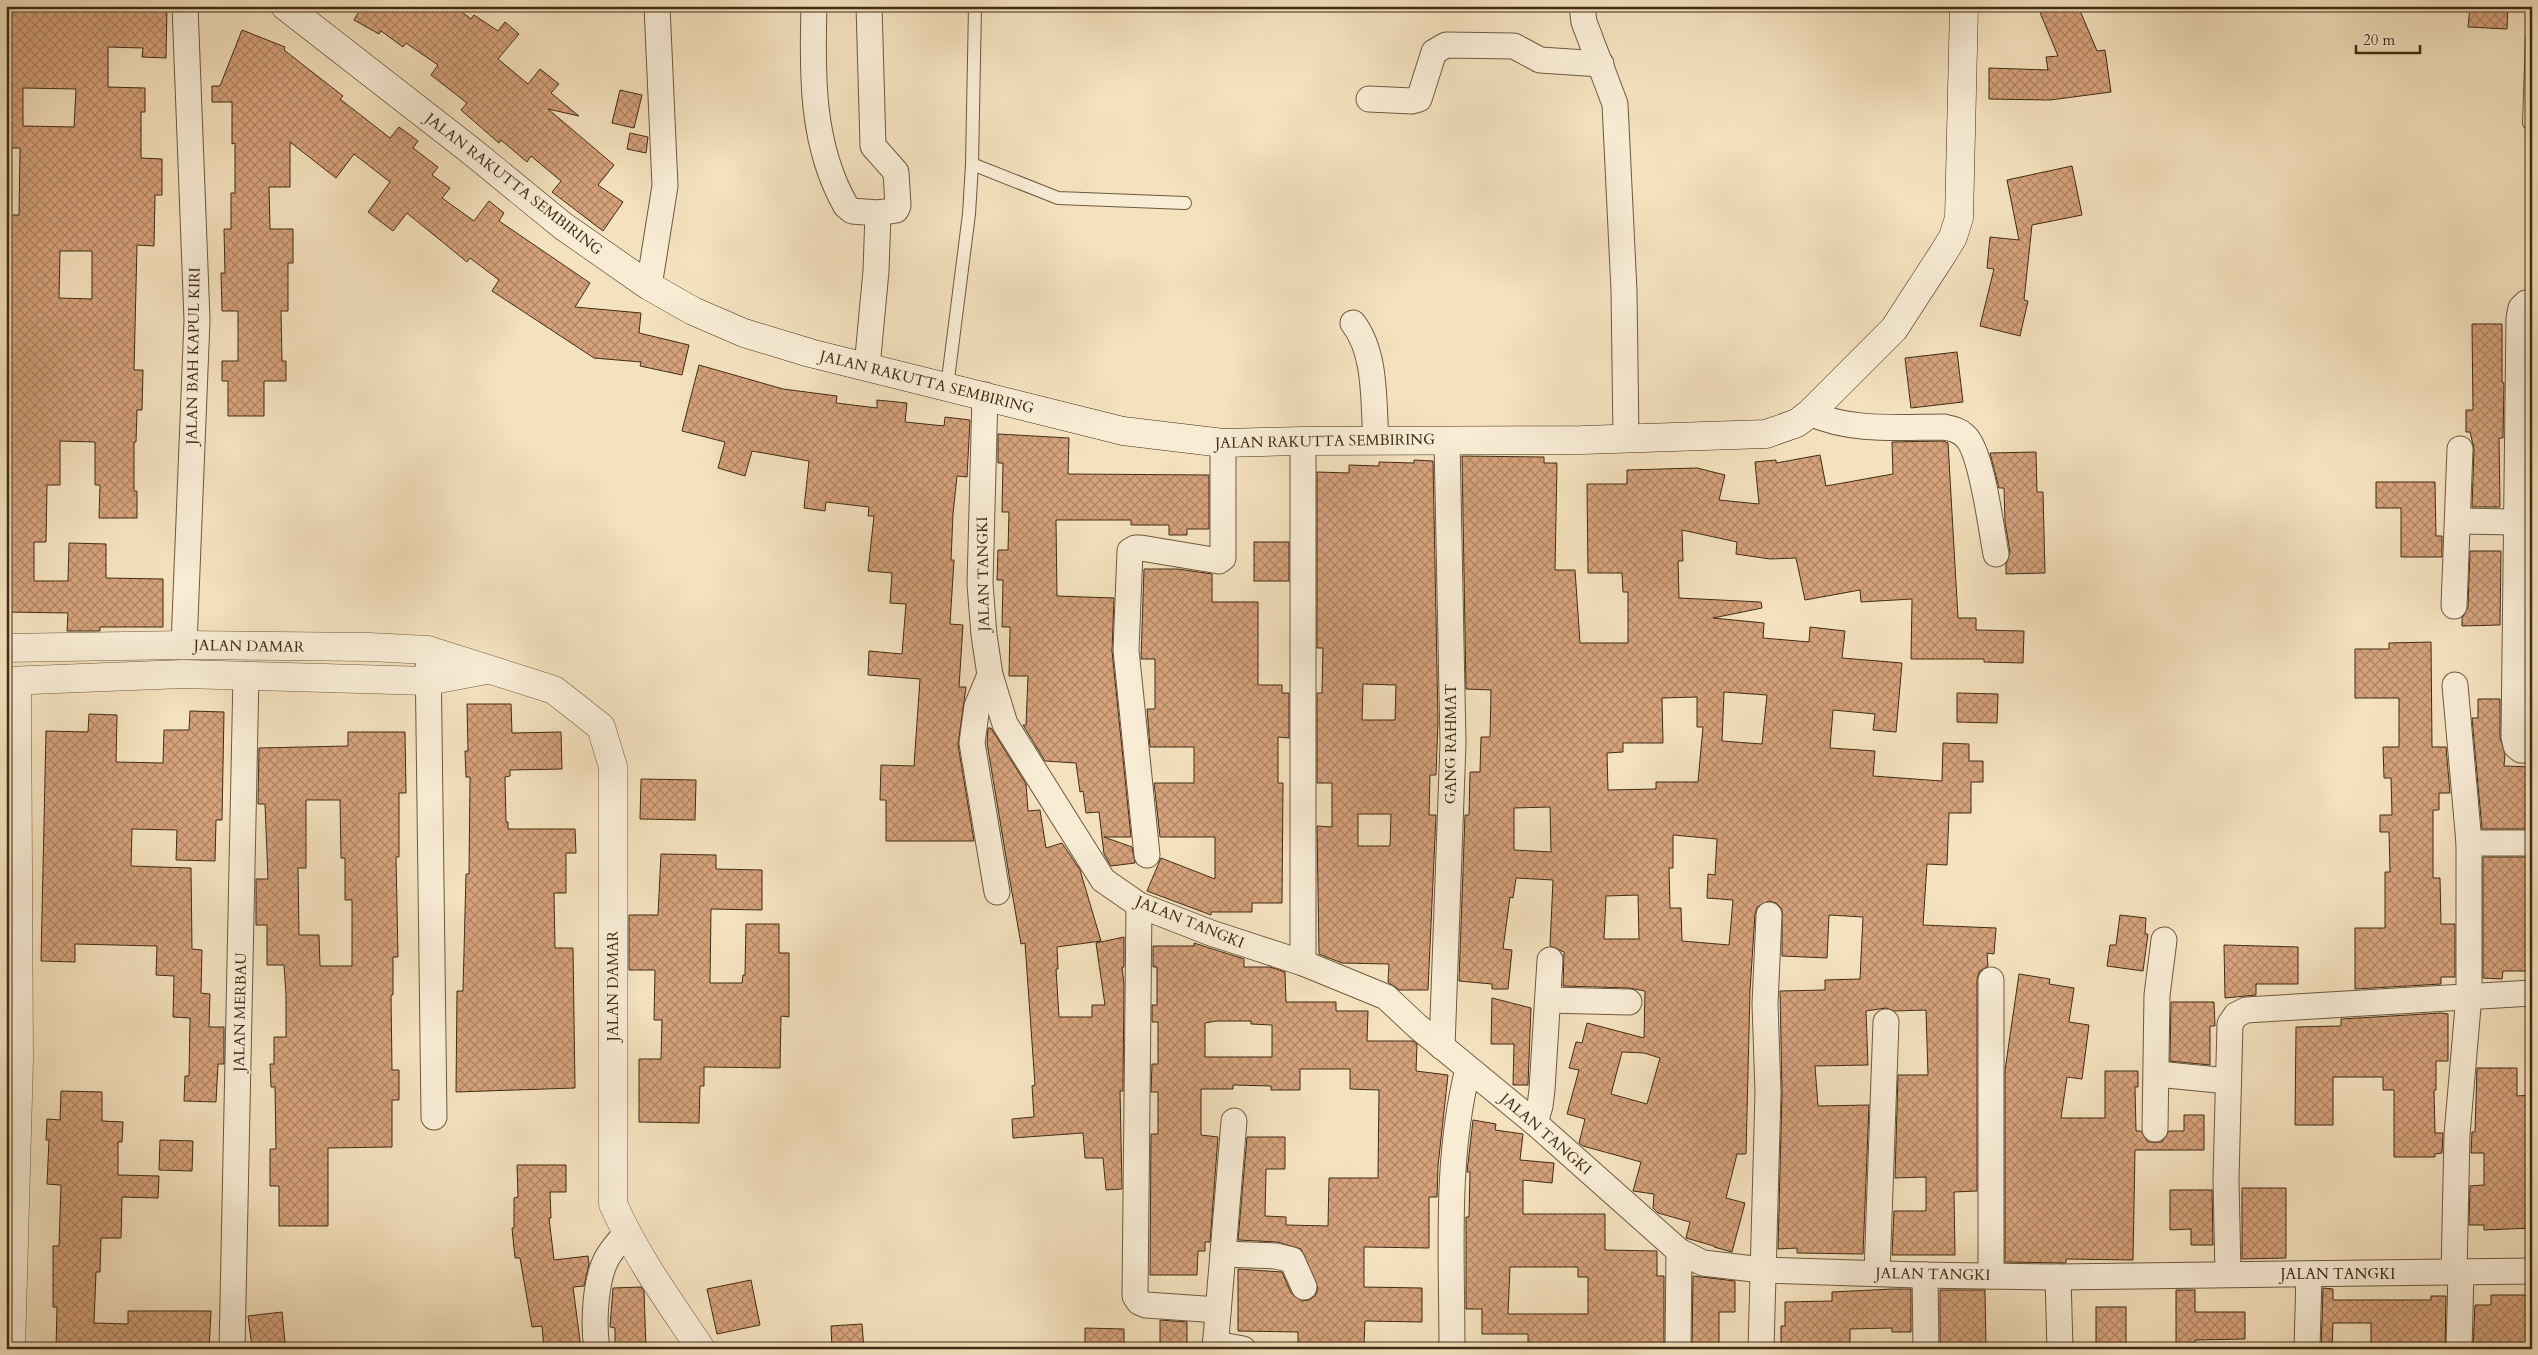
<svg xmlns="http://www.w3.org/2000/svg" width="2538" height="1355" font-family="Cardo,serif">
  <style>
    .building { fill: url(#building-cross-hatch); stroke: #412c15; fill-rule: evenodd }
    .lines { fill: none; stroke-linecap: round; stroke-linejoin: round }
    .service-casing { stroke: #6e593f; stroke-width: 14 }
    .minor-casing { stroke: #6e593f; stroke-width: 27 }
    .tertiary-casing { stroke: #6e593f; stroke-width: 29 }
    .secondary-casing { stroke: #412c15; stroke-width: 29 }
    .service { stroke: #f8ecd5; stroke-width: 12 }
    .minor { stroke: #f8ecd5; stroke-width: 25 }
    .tertiary { stroke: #f8ecd5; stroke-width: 28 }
    .secondary { stroke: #f8ecd5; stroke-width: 28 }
    .labels { text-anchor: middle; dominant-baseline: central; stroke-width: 4; stroke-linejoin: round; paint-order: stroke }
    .street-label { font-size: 15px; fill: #412c15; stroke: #f8ecd5 }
  </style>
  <defs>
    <pattern id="building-cross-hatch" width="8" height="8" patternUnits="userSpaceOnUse" patternTransform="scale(1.25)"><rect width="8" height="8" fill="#d6a27b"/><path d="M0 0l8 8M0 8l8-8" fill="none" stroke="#af8464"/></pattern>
  </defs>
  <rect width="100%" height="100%" fill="#f4e1be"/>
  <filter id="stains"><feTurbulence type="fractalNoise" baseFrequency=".004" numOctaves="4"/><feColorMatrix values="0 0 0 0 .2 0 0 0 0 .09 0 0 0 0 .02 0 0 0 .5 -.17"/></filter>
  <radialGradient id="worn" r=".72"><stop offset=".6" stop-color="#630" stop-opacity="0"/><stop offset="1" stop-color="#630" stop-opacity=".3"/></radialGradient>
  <!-- building -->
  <g class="building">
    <path d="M6,6h161l-1,52 -24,-1 1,-9 -35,-1v40l37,1v24h-4v46l21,1v36h-7l-1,51 -17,-1 -3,125h9l-1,40h-5l-1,32h-2v49h3v27h-38l1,-33h-5v-43l-35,-1v44h-13l-1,57h-12v39h34l1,-38 37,1v34l57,1v48h-63v4h-33l1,-18 -62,-1v-397h13l1,-67h-14zM23,88l53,1 -2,38 -51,-1zM60,251h32v48l-33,-1z"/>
    <polygon points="362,6 454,6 471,19 474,15 498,31 505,22 519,34 498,59 528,84 540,69 559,84 551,93 579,116 548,109 614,165 598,185 623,202 603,231 552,192 561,181 531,156 527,162 501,140 499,143 461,110 467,103 431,75 438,65 406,43 403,47 381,31 379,34 354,20"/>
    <polygon points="2048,6 2078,6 2097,51 2105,50 2111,92 2050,100 1989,99 1989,68 2048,70 2046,57 2058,56 2039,10"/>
    <polygon points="2470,6 2508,6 2507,29 2468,27"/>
    <polygon points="242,30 285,47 284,50 343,96 340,99 390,138 399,127 418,141 413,148 438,167 432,175 450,188 442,198 474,221 489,201 504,213 499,221 590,283 575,307 641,313 639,333 689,345 682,375 640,366 641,362 594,358 492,291 499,280 470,258 467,262 407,213 393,231 368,212 390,182 354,154 336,178 290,142 290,187 269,187 270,229 293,229 293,263 288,263 288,311 281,311 282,361 286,361 286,381 264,381 264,416 228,416 228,381 222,381 222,361 238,361 238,311 222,311 221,273 225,273 224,229 231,229 231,193 235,193 235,143 232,144 232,102 212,102 212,86 220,86"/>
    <polygon points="620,90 642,95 634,128 612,123"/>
    <polygon points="630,133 648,137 646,153 627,149"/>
    <polygon points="2072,166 2082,215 2032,225 2024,300 2028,301 2020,336 1980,326 1994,269 1987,268 1990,237 2019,240 2007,180"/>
    <polygon points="2472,324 2502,324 2502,382 2504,383 2503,438 2499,438 2500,507 2472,507 2474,449 2470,432 2466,432 2466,410 2473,410"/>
    <polygon points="1957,352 1963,402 1911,408 1905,358"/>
    <polygon points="699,365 783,389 837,396 836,403 877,408 877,400 907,403 905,422 944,426 945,417 970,420 967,477 957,476 953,514 951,560 954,560 950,624 963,625 959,687 966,687 958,745 974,841 886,841 886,800 880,800 881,765 914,766 920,679 868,675 869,651 902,654 906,604 890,603 892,573 868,571 874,516 868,516 869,507 826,502 825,511 804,508 809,461 752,451 745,476 718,468 725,442 682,431"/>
    <polygon points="998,434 1069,438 1068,474 1209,475 1209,529 1187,529 1187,535 1169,535 1169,525 1131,525 1131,520 1056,520 1057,596 1114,598 1112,651 1131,837 1104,837 1132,847 1135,863 1111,866 1104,854 1099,812 1086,813 1083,791 1080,792 1076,763 1045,761 1023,725 1026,725 1028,676 1009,676 1010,627 1002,627 1003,580 997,580 998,550 1008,550 1009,512 1002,512 1003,463 998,463"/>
    <path d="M1943,441l5,2 10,175h18v12l48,1 -1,32 -39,-1v-3h-73l1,-60 -51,3 -1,-12 -55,10 -9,-42 -26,1 -34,-5 1,-12 -55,-12 1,31h-5l1,37 82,4 1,6 -49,10 51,5 -1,15 46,4 1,-15 35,4 -3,27 60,5 -6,69 -23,-2 2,-16 -42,-4 -3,38 45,3 -2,25 69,5 1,-38 26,1v17h14v21h-12v31h-22l-2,52 -20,-1 -4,61 73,3 -2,26 -7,-1 1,13 -9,6 -2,8v211l-23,1 1,63h-63l2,-44h32v-34l-31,1 3,-103h30l-2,-65 -32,1 -8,-3 -20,3 2,54 -53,1 3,40 51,-1 -6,149 -66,-1v-5l-19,1 4,-157 -2,-101 45,-1v-10l35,-1 3,-62 -34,-2 -2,43 -45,-2v-47l-6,-6 -7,-2 -12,6 -2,7 -5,77 -4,163h-9l-11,44 19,5 -13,49 -18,-5v-1l-28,-8 4,-16 -32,-9 -5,-5 1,-14 -21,-3 8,-29 -58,-16 -4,-3 6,-24 -18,-5 12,-44 -10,-2 7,-26 6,1 5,-20 57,15 1,-47 -16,-3 -66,-2 1,-34 -14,-6 3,-66 -37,-2 -3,20 -3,-1 -7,52 9,1 -4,39h-16v-5l-33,-3 6,-166h4l1,-43h10l1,-35h9l1,-47 -25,-1 -4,-233 82,1v6h13l-2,107h20l5,73h48v-51h-5l-1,-19h-34l-1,-89h40v-14l70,-2 28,7 -6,25 40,4 -4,-42 21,-2v3l44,-8 6,31 67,-12 -1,-32zM1724,692l43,3 -5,49 -40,-3zM1697,697v30h6l-5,55h-42v7l-48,1 -1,-37 16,-1v-9h40l-1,-45zM1550,807l1,45 -37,-2v-42zM1673,835l44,4 -2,36 -7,-1 -1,24 26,2 -4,45 -47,-4 -1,-33h-11l-1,-40h4zM1638,895l1,44h-35l2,-43zM1622,1052l22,1 16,5 -13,46 -36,-10z"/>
    <polygon points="2036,452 2037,492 2043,492 2045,573 2006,574 2006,564 2010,552 2005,522 2004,488 1999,488 1990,453"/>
    <path d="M1414,460l19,1 5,261 -2,53h-6l-1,40h7l-8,175h-29l-11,-8 1,-18 -47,-1 -23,-9 -2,-128 15,1v-44h-15v-90h5l1,-45h-6v-176l32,1v-8l30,1v-4l35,1zM1363,684l33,1 -1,35h-33zM1358,814h33l-1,32h-32z"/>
    <polygon points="2376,482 2435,482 2436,536 2442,536 2442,557 2401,557 2401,508 2376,508"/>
    <rect x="1254" y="542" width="35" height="39"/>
    <polygon points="2470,551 2501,551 2500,625 2462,626 2462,618 2468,607"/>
    <polygon points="1144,569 1178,569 1212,574 1212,602 1258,602 1258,685 1282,685 1282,693 1289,693 1289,738 1278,737 1278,783 1283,783 1282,903 1252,903 1252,912 1211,912 1211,915 1147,891 1161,858 1215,879 1215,837 1160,837 1154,783 1194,783 1194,747 1150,747 1147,709 1155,709 1155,659 1141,659"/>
    <polygon points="2431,642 2432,747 2446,747 2450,793 2439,793 2439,810 2433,810 2433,878 2440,878 2441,924 2455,924 2455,977 2441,977 2441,984 2355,989 2355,928 2385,928 2385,872 2390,872 2389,832 2380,832 2380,815 2392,815 2391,778 2384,778 2383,747 2399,747 2399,698 2355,698 2355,649 2389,649 2389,643"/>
    <polygon points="1957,693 1998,694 1997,723 1957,722"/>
    <polygon points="2478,699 2500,699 2500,737 2505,754 2504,766 2532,767 2532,829 2482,829 2472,718 2478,718"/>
    <polygon points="467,704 511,704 512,733 561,732 562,769 510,770 510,776 505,777 506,822 508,822 508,829 575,829 576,853 566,853 566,893 554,893 555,948 573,948 575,1088 456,1092 457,991 463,991 466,874 469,874 470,777 466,777 465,751 468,751"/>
    <polygon points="190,711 224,712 222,820 216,820 215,861 176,860 177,830 132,829 131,866 191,868 192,949 202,950 201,993 210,994 209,1027 224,1027 224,1064 218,1064 216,1102 184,1101 185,1076 189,1076 190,1018 173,1017 174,976 156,975 157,946 75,944 75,962 41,961 46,731 88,732 89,714 117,715 116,762 163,763 164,730 189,730"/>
    <polygon points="988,728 991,728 1026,784 1028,811 1040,810 1046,848 1062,843 1080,870 1101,941 1057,947 1058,969 1056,969 1059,1017 1092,1017 1092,1005 1105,1005 1096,943 1124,937 1124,967 1122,967 1124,984 1123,1091 1120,1091 1122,1189 1106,1190 1103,1158 1085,1158 1083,1133 1013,1138 1012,1119 1034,1117 1032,1086 1035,1085 1025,943 1021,944 1010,881 987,743"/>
    <path d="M348,732h57l1,61h-7v64h-3l2,100h-5v38h-2l1,75h7v30h-7v47l-64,1v78h-49v-40h-9v-37h6l-1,-62h-4l-1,-23h4v-27h12v-42l-2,-30h-17v-40h-11v-46h12l-3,-75h-7l1,-56 89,-2zM306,800h34l1,58h4v42h7v66h-32l-1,-31h-20l-1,-67h8z"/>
    <polygon points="641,779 696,780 695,820 640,819"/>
    <polygon points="661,854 716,855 716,869 762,870 762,910 711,909 710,983 742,983 743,975 745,975 746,924 779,924 779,953 789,953 789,1017 781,1016 780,1068 704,1067 704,1086 700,1086 699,1123 639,1122 639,1059 661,1059 662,1020 654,1020 655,970 629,970 629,915 658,915"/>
    <polygon points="2483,857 2530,857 2529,930 2532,930 2532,971 2503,971 2502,979 2483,978"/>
    <polygon points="2120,915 2146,918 2145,934 2148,934 2143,971 2107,966 2110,945 2116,945"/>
    <path d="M1194,943l50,16v8h26l15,5 1,30h50v9h32l-1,30h46l4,3 -1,27 32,4 -10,91 -1,31h-8v51l-65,-1v40l58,1v34l-57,-1 -1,23h-32v5h-34v-17l-60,-1v-62l44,3 9,21 11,8 7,-1 6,-4 3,-8 -17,-39 -24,-7 -39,-2 9,-103h38v32h-19l-1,47 21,1v8l42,1 1,-48h49l1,-88 -29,-1v-20h-50v21h-29v-4l-38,-1v4h-32v46l17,2 -8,105h-5v9h-7l-1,24h-47l1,-141h7v-42h-7l1,-28h6v-42h-6v-17h5v-38h-4v-21h41zM1216,1021h35v3l21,1v32h-67v-34z"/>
    <polygon points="2224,945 2298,947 2298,984 2256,984 2256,995 2225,998"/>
    <polygon points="2019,974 2050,979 2049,984 2074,988 2069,1022 2089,1025 2082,1079 2067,1077 2061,1118 2105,1118 2105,1071 2138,1071 2138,1087 2135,1087 2136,1131 2141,1131 2148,1142 2162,1142 2169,1131 2184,1131 2184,1115 2204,1115 2204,1150 2135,1150 2133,1260 2066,1259 2066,1263 2005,1262 2005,1070"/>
    <polygon points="1492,998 1531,1008 1528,1085 1513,1085 1514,1044 1491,1044"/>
    <polygon points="2171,1002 2214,1002 2215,1026 2210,1026 2210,1065 2170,1061"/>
    <polygon points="2441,1013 2448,1014 2448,1061 2436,1061 2436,1090 2434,1090 2435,1133 2443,1133 2442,1153 2435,1154 2435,1157 2394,1157 2394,1090 2383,1090 2383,1077 2333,1077 2333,1125 2295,1125 2296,1027 2341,1026 2341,1019"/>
    <polygon points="2477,1068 2517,1068 2517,1096 2532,1095 2532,1128 2528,1128 2532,1228 2484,1230 2484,1225 2469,1225 2470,1186 2484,1185 2484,1153 2471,1153 2472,1132 2475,1132"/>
    <polygon points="61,1091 102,1092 102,1121 123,1122 122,1142 118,1142 118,1175 159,1176 158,1198 122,1197 121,1238 101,1238 100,1272 96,1272 94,1323 128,1324 128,1311 211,1311 209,1349 56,1349 57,1307 53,1307 53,1246 59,1246 61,1185 47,1184 49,1140 46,1140 47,1119 60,1120"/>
    <path d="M1473,1120l23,4 -1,6 28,4 -3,26 34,3 -2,20 -29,-3v34h82v36l52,1v25h7v69h-57v4h-79v-15h-46v-25h-16v-92h3l1,-45h-3zM1510,1267h68v10h10v37h-80z"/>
    <polygon points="160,1140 193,1141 192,1171 159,1170"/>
    <polygon points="517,1165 566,1165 566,1192 550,1192 551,1218 549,1218 554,1260 588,1256 589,1264 584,1286 573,1287 581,1349 544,1349 542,1326 532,1327 520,1258 515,1258 512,1228 514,1228 514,1198 518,1197"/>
    <polygon points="2242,1188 2286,1188 2286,1258 2242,1259"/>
    <polygon points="2170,1190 2212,1190 2213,1245 2191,1245 2191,1229 2170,1230"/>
    <polygon points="1693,1276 1735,1281 1735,1312 1719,1312 1719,1346 1692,1346"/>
    <polygon points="751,1280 760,1325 717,1334 707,1289"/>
    <polygon points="641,1287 644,1291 646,1349 615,1349 615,1328 610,1327 613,1288"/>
    <polygon points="2323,1288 2333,1289 2333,1300 2431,1300 2431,1296 2446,1296 2445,1349 2371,1349 2371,1323 2333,1323 2332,1349 2321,1349"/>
    <polygon points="1892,1289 1911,1289 1911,1332 1892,1332 1892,1328 1850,1329 1850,1349 1781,1349 1781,1326 1785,1326 1785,1302 1832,1301 1832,1292"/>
    <polygon points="1940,1290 1985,1290 1986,1349 1940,1349"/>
    <polygon points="2176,1290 2195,1290 2195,1312 2245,1312 2245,1339 2195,1340 2195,1349 2176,1349"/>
    <polygon points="2491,1295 2527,1295 2527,1349 2473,1349 2475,1305 2491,1305"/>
    <rect x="2096" y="1307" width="30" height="42"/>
    <polygon points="282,1312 285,1343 252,1347 248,1316"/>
    <polygon points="1160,1320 1187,1322 1187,1344 1160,1344"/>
    <polygon points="862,1324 864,1349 832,1349 831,1326"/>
    <polygon points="1085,1328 1124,1329 1124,1349 1085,1349"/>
  </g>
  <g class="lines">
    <!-- service casing -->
    <g class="service-casing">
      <g id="service">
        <polyline points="2529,123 2532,37"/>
        <polyline points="972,164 1058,198 1185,203"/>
        <polyline points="947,387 969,214 972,164 975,6"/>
      </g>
    </g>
    <!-- minor casing -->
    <g class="minor-casing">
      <g id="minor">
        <path d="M814,6c-2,68 -3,139 32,200l6,5 26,2"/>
        <polyline points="1582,6 1584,22 1615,104 1624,291 1626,437"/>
        <polyline points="1369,99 1412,101 1419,99 1434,52 1446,45 1514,46 1540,60 1601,64"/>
        <polyline points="649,286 665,186 657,6"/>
        <polyline points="2532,303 2526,303 2521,308 2519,318 2514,737 2516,746 2521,750 2532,750"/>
        <path d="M1353,323c24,31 20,80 23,117"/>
        <polyline points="867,367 876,271 878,213 896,210 898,206 896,172 873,146 869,6"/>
        <polyline points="985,395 980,584 984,635 990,675 1005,724 1103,880 1139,905 1211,933 1303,963 1386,997 1417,1026 1535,1123 1679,1251 1703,1263 1762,1270 1918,1275 2058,1277 2532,1271"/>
        <path d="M1810,413c41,19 90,14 134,14 9,2 15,3 21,9 17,15 26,93 31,118"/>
        <polyline points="1303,441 1303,963"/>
        <polyline points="2459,521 2515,522"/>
        <polyline points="2454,606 2460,449"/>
        <polyline points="184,645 197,320 185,6"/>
        <polyline points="428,650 434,1117"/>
        <polyline points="990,675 977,706 972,743 997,892"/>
        <polyline points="2469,843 2532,843"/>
        <polyline points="1147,855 1126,650 1130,551 1135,548 1141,548 1219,561 1223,558 1223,443"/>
        <polyline points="1139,905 1135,1296 1139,1302 1146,1305 1218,1310"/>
        <polyline points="1991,980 1991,1276"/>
        <polyline points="1548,1000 1629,1002"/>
        <polyline points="1442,1047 1453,743 1447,440"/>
        <polyline points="2157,1074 2228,1081"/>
        <polyline points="1535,1123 1540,1106 1542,1090 1550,960"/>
        <polyline points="2155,1129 2157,995 2164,940"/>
        <polyline points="1223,1254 1276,1256 1292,1260 1304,1287"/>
        <polyline points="1877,1273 1886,1022"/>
        <polyline points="2454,1273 2457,1135 2469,995 2469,843 2455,685"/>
        <polyline points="2228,1274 2226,1179 2230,1024 2236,1015 2246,1010 2532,993"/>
        <polyline points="1918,1275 1925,1275 1926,1349"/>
        <polyline points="2058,1277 2060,1349"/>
        <polyline points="1215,1344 1243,1349"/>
        <polyline points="232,1349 246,675"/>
        <path d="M597,1349c-4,-25 -2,-69 10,-91 5,-9 13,-17 19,-25"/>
        <polyline points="1215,1349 1234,1121"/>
        <path d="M1452,1349c0,-94 -7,-189 16,-280"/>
        <polyline points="1678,1349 1679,1251"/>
        <polyline points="1761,1349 1768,1092 1765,1004 1769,915"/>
        <polyline points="2307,1349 2309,1274"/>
        <polyline points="2459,1349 2461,1272"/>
      </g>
    </g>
    <!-- tertiary casing -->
    <g class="tertiary-casing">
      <g id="tertiary">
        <path d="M6,648l178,-3 185,2 59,3 126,40 47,37 12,40v437c23,52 56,97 88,145"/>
        <polyline points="6,681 183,674 428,681 486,670"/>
        <polyline points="11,1349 19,1060 17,681"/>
      </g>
    </g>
    <!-- secondary casing -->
    <g class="secondary-casing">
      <polyline id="secondary" points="285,6 470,150 563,226 649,286 693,311 744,333 810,353 1123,431 1223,443 1303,441 1582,440 1766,434 1797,423 1810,413 1894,329 1942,255 1953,237 1959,218 1964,6"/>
    </g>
    <!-- service -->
    <use href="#service" class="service"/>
    <!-- minor -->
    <use href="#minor" class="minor"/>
    <!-- tertiary -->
    <use href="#tertiary" class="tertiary"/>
    <!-- secondary -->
    <use href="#secondary" class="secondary"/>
  </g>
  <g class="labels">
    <!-- street labels -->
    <g class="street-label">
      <text transform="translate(514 184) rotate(38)">JALAN RAKUTTA SEMBIRING</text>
      <text transform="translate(193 356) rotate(-89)">JALAN BAH KAPUL KIRI</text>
      <text transform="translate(927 382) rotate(14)">JALAN RAKUTTA SEMBIRING</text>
      <text transform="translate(1325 441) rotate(-1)">JALAN RAKUTTA SEMBIRING</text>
      <text transform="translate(983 574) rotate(-91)">JALAN TANGKI</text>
      <text transform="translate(249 646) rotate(1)">JALAN DAMAR</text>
      <text transform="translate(1451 744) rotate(-90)">GANG RAHMAT</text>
      <text transform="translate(1190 922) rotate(22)">JALAN TANGKI</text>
      <text transform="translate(613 986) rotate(-90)">JALAN DAMAR</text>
      <text transform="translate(240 1012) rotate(-89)">JALAN MERBAU</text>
      <text transform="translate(1546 1134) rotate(41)">JALAN TANGKI</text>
      <text transform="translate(1933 1274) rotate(1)">JALAN TANGKI</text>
      <text x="2338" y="1274">JALAN TANGKI</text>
    </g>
  </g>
  <!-- margin -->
  <rect width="2538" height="1355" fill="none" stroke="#f4e1be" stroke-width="25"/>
  <rect x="8" y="8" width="2523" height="1340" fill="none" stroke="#412c15" stroke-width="2.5"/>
  <rect x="12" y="12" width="2513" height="1330" fill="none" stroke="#412c15"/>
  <!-- scale -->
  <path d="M2356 45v8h64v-8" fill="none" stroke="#412c15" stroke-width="2.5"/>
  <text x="2363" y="45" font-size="15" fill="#412c15" stroke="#f8ecd5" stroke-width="4" paint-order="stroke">20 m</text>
  <rect width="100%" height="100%" filter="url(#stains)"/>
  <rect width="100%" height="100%" fill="url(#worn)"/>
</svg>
